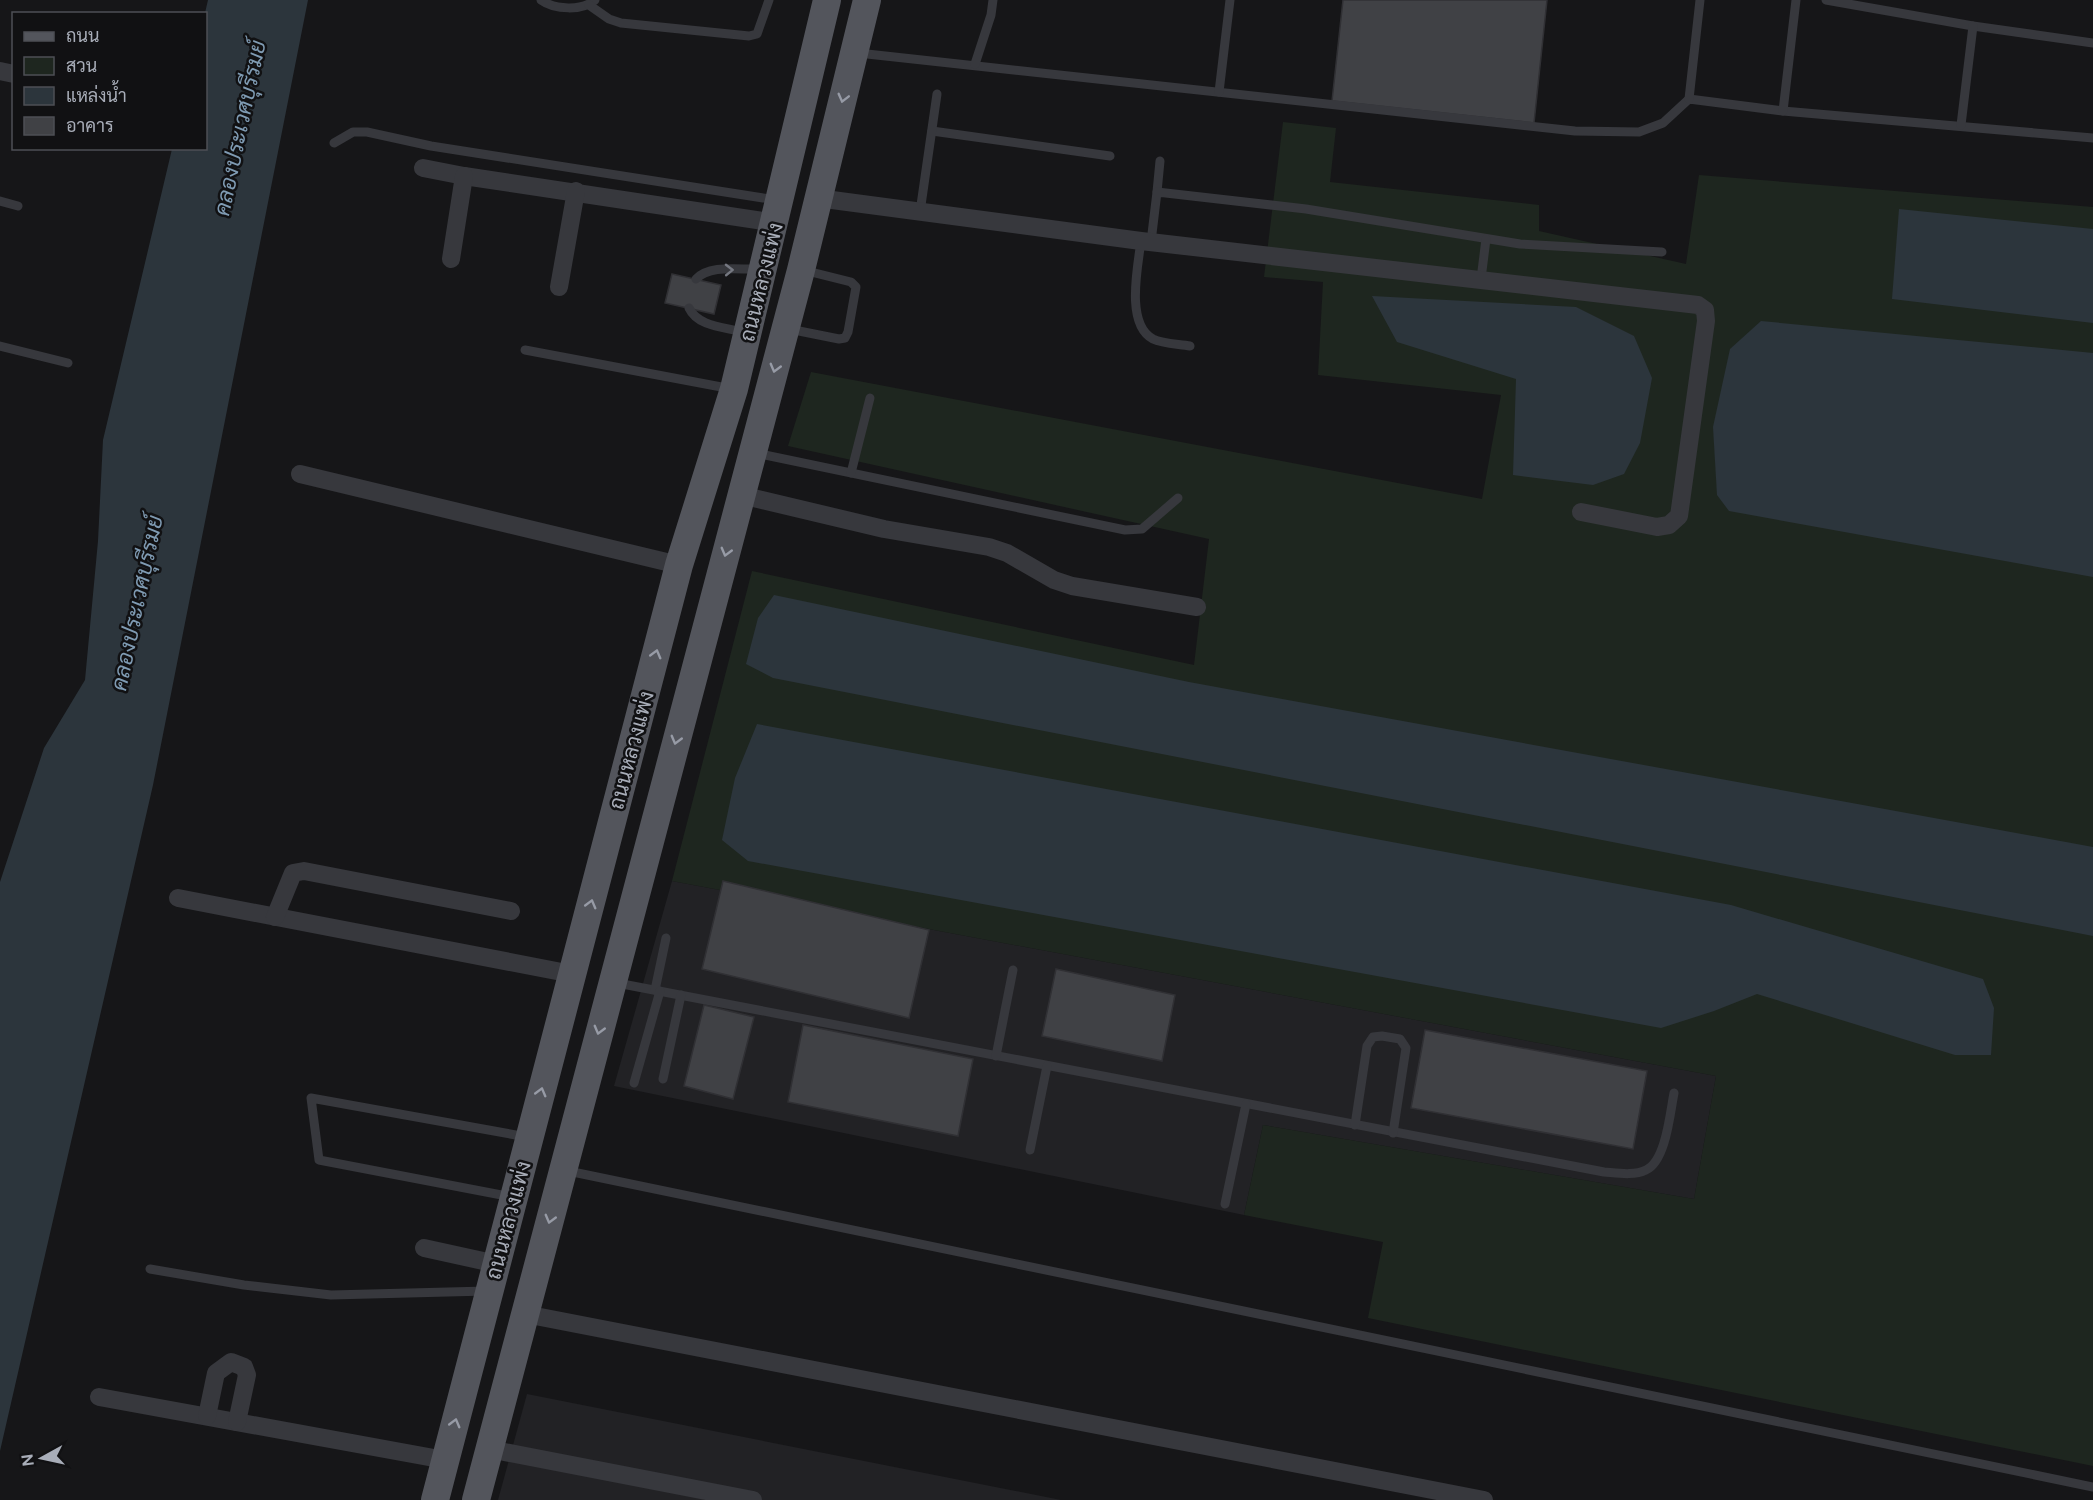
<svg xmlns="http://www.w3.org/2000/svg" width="2093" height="1500" font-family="Figtree,Sarabun,sans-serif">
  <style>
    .built { fill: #222225 }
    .green { fill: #1e261f }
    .water { fill: #2c353c }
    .building { fill: #404145; stroke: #303034; stroke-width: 1.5 }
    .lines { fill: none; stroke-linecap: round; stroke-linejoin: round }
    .lane { stroke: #37383d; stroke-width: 9 }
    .street { stroke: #37383d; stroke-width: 18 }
    .primary { stroke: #53555c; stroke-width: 28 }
    .oneway { stroke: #979ba6 }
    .oneway2 { stroke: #757881 }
    .labels { text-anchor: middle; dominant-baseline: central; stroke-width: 5; stroke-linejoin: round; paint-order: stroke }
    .street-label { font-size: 21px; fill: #a8adb8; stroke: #111113 }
    .water-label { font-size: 22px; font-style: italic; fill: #7f9bb3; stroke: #111113 }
  </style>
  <rect width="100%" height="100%" fill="#161618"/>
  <!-- built -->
  <g class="built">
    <polygon points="672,881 1716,1076 1694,1199 1263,1125 1244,1215 614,1086"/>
    <polygon points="527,1394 1061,1500 498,1500"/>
  </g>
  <!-- green -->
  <polygon class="green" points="1283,122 1336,128 1330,182 1539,205 1539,231 1686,264 1699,175 2093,207 2093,1466 1368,1318 1383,1242 1244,1215 1263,1125 1694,1199 1716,1076 672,881 752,571 1194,665 1209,539 788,446 811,372 1482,499 1501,395 1318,375 1323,282 1264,277"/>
  <!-- water -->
  <g class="water">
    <polygon points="208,0 308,0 153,785 0,1451 0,882 44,748 85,680 98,541 103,440 172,149 206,148 205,13"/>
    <polygon points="1899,209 2093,229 2093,323 1892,299"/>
    <polygon points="1372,296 1576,307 1634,336 1652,378 1640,443 1624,474 1593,485 1513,475 1516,379 1397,342"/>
    <polygon points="1761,321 2093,353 2093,577 1729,511 1717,495 1713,427 1730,349"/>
    <polygon points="774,595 1189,682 2093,847 2093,936 773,678 746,664 758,618"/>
    <polygon points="757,724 1731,905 1983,979 1994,1008 1991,1055 1955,1055 1757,994 1714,1011 1661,1028 748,861 722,840 735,778"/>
  </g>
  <!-- building -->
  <g class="building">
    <polygon points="1343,0 1547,0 1534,123 1332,101"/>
    <polygon points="672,274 721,285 714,314 665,303"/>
    <polygon points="723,881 929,930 909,1018 702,969"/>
    <polygon points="1056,969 1175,995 1162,1061 1042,1036"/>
    <polygon points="704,1005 754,1017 733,1099 684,1086"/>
    <polygon points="803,1025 973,1059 958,1136 788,1102"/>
    <polygon points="1425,1030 1647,1071 1633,1149 1411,1108"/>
  </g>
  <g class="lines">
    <!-- lane -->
    <g class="lane">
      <path d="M541,0c14,10 41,11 54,0"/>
      <polyline points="1826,0 1973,26 2093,43"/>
      <polyline points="589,5 609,19 621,23 749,36 757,34 769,0"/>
      <polyline points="858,53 1575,131 1639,132 1663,123 1689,99 1783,111 2093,138"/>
      <polyline points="975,64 991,15 993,0"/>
      <polyline points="1219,92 1230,0"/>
      <polyline points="1689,99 1700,0"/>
      <polyline points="1783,111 1796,0"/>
      <polyline points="1961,125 1973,26"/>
      <polyline points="932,131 1110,156"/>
      <polyline points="334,143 353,132 367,132 431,146 776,200"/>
      <polyline points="1157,192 1160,161"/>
      <polyline points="0,201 18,206"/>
      <polyline points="920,212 937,94"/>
      <path d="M1141,241c-3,25 -16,83 12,98 10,5 27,5 37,7"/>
      <polyline points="1151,242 1157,192 1306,209 1520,244 1662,252"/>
      <path d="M696,279c14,-15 44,-9 64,-10"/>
      <polyline points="1481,279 1486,239"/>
      <path d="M689,308c9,19 36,19 54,24"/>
      <polyline points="789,329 839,339 845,338 848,332 856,287 851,282 803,270"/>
      <polyline points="0,346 68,363"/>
      <polyline points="525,350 732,389"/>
      <polyline points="755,453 1125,530 1142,529 1178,498"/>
      <polyline points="851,473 870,398"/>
      <path d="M617,983l987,189c13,1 30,4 42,-2 20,-9 24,-57 28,-77"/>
      <polyline points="655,990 666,938"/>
      <polyline points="996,1056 1013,970"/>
      <polyline points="663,1079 681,995"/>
      <polyline points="634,1083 660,991"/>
      <polyline points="1355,1125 1367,1046 1373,1037 1382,1036 1400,1039 1406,1048 1393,1133"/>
      <polyline points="1030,1150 1047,1066"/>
      <polyline points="568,1171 2093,1487"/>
      <polyline points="512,1197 319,1160 311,1098 527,1137"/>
      <polyline points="1225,1204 1246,1104"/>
      <polyline points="150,1269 244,1285 331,1295 487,1291"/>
    </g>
    <!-- street -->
    <g class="street">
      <polyline points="0,71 14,74"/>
      <polyline points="423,168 464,176 776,223"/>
      <polyline points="817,198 1141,241 1698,305 1705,310 1706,321 1679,516 1669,525 1657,527 1581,512"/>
      <polyline points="451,259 464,176"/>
      <polyline points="559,287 576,191"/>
      <polyline points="300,474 679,565"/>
      <polyline points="741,495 884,529 989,547 1007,553 1054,580 1072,586 1197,607"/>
      <polyline points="178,898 572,974"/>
      <polyline points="275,917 293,873 304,871 511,911"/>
      <polyline points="424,1248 497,1264"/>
      <polyline points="525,1314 1484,1500"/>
      <polyline points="99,1397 445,1460"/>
      <polyline points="207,1416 216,1373 231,1362 244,1367 247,1375 237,1422"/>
      <polyline points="489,1449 753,1500"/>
    </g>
    <!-- primary -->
    <g class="primary">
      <polyline points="435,1500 679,565 734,389 827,0"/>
      <polyline points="476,1500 801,270 867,0"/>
    </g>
  </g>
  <!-- one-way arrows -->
  <defs><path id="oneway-chevron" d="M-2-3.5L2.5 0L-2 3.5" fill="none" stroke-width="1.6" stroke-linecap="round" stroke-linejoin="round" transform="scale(1.5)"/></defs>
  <g class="oneway">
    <use href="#oneway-chevron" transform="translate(843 98) rotate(104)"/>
    <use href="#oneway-chevron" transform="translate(775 368) rotate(105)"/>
    <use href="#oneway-chevron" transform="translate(726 552) rotate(105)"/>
    <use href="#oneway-chevron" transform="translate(656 654) rotate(-75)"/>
    <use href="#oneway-chevron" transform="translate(676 740) rotate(105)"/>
    <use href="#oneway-chevron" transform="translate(591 904) rotate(-75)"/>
    <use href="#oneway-chevron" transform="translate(599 1030) rotate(105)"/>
    <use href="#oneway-chevron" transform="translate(541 1092) rotate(-75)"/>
    <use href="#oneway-chevron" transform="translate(550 1219) rotate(105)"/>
    <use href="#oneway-chevron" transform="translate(455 1423) rotate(-75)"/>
  </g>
  <use class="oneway2" href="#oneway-chevron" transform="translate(729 270) rotate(-1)"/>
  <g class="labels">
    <!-- street labels -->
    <g class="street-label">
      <text transform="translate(761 282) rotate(-76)">ถนนหลวงแพ่ง</text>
      <text transform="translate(631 750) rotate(-75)">ถนนหลวงแพ่ง</text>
      <text transform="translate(508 1220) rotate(-75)">ถนนหลวงแพ่ง</text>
    </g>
    <!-- water labels -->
    <g class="water-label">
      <text transform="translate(240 128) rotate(-78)">คลองประเวศบุรีรมย์</text>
      <text transform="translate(137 603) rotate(-78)">คลองประเวศบุรีรมย์</text>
    </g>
  </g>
  <!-- legend -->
  <rect x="12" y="12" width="195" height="138" fill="#111113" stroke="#4d4f55" stroke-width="1.5"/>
  <rect x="24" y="32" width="30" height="9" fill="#53555c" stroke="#4d4f55" stroke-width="1.5"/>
  <text x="66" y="42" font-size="18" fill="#a8adb8">ถนน</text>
  <rect x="24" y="57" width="30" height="18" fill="#1e261f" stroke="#4d4f55" stroke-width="1.5"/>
  <text x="66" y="72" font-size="18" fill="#a8adb8">สวน</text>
  <rect x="24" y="87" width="30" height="18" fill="#2c353c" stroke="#4d4f55" stroke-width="1.5"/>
  <text x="66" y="102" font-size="18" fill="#a8adb8">แหล่งน้ำ</text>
  <rect x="24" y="117" width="30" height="18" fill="#404145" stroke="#4d4f55" stroke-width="1.5"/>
  <text x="66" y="132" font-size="18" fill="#a8adb8">อาคาร</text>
  <!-- north arrow -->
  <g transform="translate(42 1458) rotate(262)" stroke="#111113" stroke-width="4.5" paint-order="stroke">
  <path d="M0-4.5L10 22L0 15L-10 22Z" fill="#a8adb8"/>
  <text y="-9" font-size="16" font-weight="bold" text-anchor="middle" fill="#a8adb8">N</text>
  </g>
</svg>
